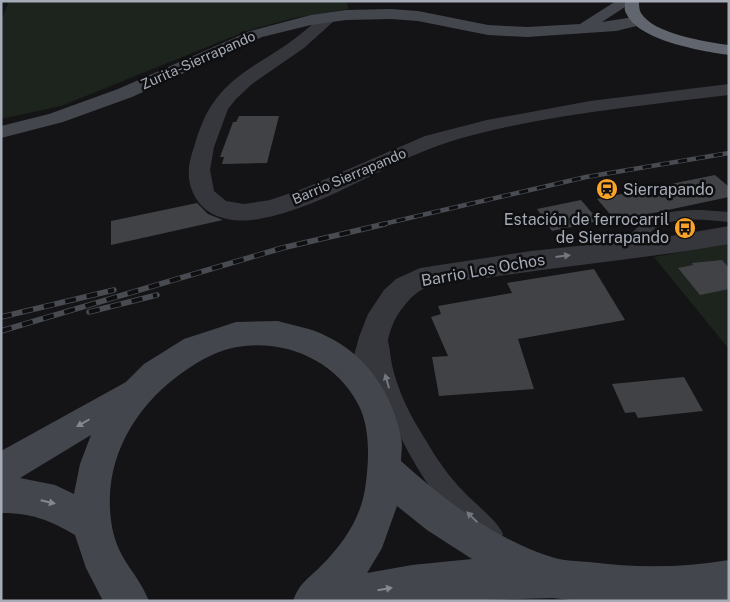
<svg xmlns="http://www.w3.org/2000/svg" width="730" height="602" font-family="'Public Sans',sans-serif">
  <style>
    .green { fill: #1c241d }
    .building { fill: #404246 }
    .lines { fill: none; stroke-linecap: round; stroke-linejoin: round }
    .lane { fill: #35373c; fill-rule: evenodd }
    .street { fill: #35373c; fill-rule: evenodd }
    .secondary { fill: #43464c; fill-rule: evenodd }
    .highway { fill: #61656d; fill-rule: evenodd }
    .rail-far1-casing { stroke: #484b51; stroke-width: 4.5 }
    .rail-casing { stroke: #484b51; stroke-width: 5.5 }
    .rail-far1 { stroke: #0f0f11; stroke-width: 3; stroke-dasharray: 9; stroke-linecap: butt }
    .rail { stroke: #0f0f11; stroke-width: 4; stroke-dasharray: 11; stroke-linecap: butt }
    .oneway { fill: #737780 }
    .oneway2 { fill: #838892 }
    .labels { text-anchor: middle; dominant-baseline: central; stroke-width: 5; stroke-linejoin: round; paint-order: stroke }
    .far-street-label { font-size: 14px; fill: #a5acb7; stroke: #0f0f11 }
    .poi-label { font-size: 16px; fill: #a5acb7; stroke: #0f0f11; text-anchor: start }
    .street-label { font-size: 16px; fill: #a5acb7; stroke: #0f0f11 }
  </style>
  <rect width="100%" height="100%" fill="#141416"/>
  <!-- green -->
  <g class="green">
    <polygon points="9,1 347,1 348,9 294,18 249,30 61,106 1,119 1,20"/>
    <polygon points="729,243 729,349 654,257"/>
  </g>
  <!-- building -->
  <g class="building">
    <polygon points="239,116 279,116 267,163 222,164 224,157 220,157 233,122 236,122"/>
    <polygon points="715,175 729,187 729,197 616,221 597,199"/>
    <polygon points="581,200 599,221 552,231 537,209"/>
    <polygon points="197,203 208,214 223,220 111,245 111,221"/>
    <polygon points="722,260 729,268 729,289 700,295 678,268 693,265 692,263"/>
    <polygon points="594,269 625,320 518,339 534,389 439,396 432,357 448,356 431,317 441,314 438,306 512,293 507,283"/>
    <polygon points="684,377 703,411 638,418 635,412 625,413 612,384"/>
  </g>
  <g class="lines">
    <!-- lane -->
    <g class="lane">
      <path d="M701,210l28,2v10c-22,-2 -55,-7 -74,7 -12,7 -16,29 -32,24l-2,-4c19,-34 43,-39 80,-39z"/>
      <path d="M379,333l7,2c4,10 4,20 6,30 6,27 19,52 33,74 11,19 24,38 39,53 11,12 33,28 39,42l-4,8 -8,4c-50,-21 -101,-120 -115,-170 -4,-12 -9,-29 -4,-41z"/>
    </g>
    <!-- street -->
    <g class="street">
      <path d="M329,13l5,2 3,3 -3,3 -30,27 -52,36 -16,15 -8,10 -14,38 -4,23 4,21 12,10 18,3 26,-4 35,-12 120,-52 62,-16 103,-19 139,-17v11c-89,11 -180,19 -267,43 -71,19 -131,68 -203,81 -21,4 -49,1 -62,-19 -11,-17 -10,-34 -3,-53 5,-17 11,-34 22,-48 18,-24 45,-37 70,-54 13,-9 25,-20 38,-30z"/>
      <path d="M729,226v18c-79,14 -158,21 -237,33 -15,2 -54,5 -67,11 -8,4 -15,10 -20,17 -23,25 -17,59 -30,88l-11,4 -11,-4 -5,-10 3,-16 8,-30 9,-23 16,-24 12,-11 24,-11 111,-17 140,-15z"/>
    </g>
    <!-- secondary -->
    <g class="secondary">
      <polygon points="616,1 634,1 602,22 640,16 645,18 648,21 645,24 616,31 527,37 488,35 418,21 391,19 346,20 311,25 262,37 132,97 63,122 1,138 1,126 49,114 118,89 250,31 311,15 346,10 391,9 418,11 488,25 527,27 580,24"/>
      <path d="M278,321c16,5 34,7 48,15 41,19 67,58 75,102 2,7 0,16 0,23 43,39 98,81 154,97 10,3 23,3 34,4 47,6 93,6 140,-2v40l-151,1 -25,-3 -99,3h-161c7,-19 14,-21 28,-35 21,-21 39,-46 44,-77 4,-26 6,-61 -7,-85 -23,-44 -73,-65 -121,-57 -19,3 -36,13 -51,23 -50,34 -83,88 -75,150 5,40 25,49 38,81h-46l-17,-33 -11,-33c-25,-15 -44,-22 -74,-22v-62l125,-69 18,-18 40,-25 52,-17zM91,435l-11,29 -6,30 -19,-9 -35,-7zM397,506l30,24 45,29 -60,6 -45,8 15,-25z"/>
    </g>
    <!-- highway -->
    <path class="highway" d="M625,1h14c0,4 0,9 2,12 12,21 66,29 88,32v10c-27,-4 -91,-14 -103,-42 -2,-3 -1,-8 -1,-12z"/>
    <!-- rail-far1 casing -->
    <g class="rail-far1-casing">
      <polyline id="rail-far1" points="379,225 586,177 729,153"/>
    </g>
    <!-- rail casing -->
    <g class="rail-casing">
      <g id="rail">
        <polyline points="89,312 157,295"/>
        <polyline points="1,317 114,290"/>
        <polyline points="1,331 282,248 385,224"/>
      </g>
    </g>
    <!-- rail-far1 -->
    <use href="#rail-far1" class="rail-far1"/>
    <!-- rail -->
    <use href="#rail" class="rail"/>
  </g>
  <!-- one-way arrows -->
  <defs><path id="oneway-solid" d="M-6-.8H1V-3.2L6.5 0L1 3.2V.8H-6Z" transform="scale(1.25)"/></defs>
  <g class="oneway">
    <use href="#oneway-solid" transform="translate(563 256) rotate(-7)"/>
    <use href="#oneway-solid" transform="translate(387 381) rotate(-106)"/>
    <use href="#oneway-solid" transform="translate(472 517) rotate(-136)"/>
  </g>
  <g class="oneway2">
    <use href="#oneway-solid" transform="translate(83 423) rotate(150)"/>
    <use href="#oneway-solid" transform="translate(48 502) rotate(13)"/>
    <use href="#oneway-solid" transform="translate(385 589) rotate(-10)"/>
  </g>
  <!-- icons -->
  <defs>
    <g id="station-disc" transform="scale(1.125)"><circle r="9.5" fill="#fba327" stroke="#0f0f11"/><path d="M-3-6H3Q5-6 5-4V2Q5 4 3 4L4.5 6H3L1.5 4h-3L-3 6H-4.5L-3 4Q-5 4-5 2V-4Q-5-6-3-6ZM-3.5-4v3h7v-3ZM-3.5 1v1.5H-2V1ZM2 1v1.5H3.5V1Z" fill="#111"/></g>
    <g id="bus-disc" transform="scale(1.125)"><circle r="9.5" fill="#fba327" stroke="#0f0f11"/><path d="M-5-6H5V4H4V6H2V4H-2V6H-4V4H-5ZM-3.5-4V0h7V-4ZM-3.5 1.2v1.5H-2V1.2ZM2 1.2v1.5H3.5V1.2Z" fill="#111"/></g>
  </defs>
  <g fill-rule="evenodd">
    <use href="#station-disc" x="607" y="189"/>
    <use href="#bus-disc" x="685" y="228"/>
  </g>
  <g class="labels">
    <!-- far-street labels -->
    <g class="far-street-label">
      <text transform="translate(198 60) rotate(-24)">Zurita-Sierrapando</text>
      <text transform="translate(349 176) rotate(-23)">Barrio Sierrapando</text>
    </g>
    <!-- poi labels -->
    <g class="poi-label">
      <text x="623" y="189">Sierrapando</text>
      <text x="669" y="219" text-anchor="end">Estación de ferrocarril<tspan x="669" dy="18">de Sierrapando</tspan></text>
    </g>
    <!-- street labels -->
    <g class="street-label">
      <text transform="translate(483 270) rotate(-10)">Barrio Los Ochos</text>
    </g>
  </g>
  <!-- border -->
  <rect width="730" height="602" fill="none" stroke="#a5acb7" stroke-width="5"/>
</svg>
